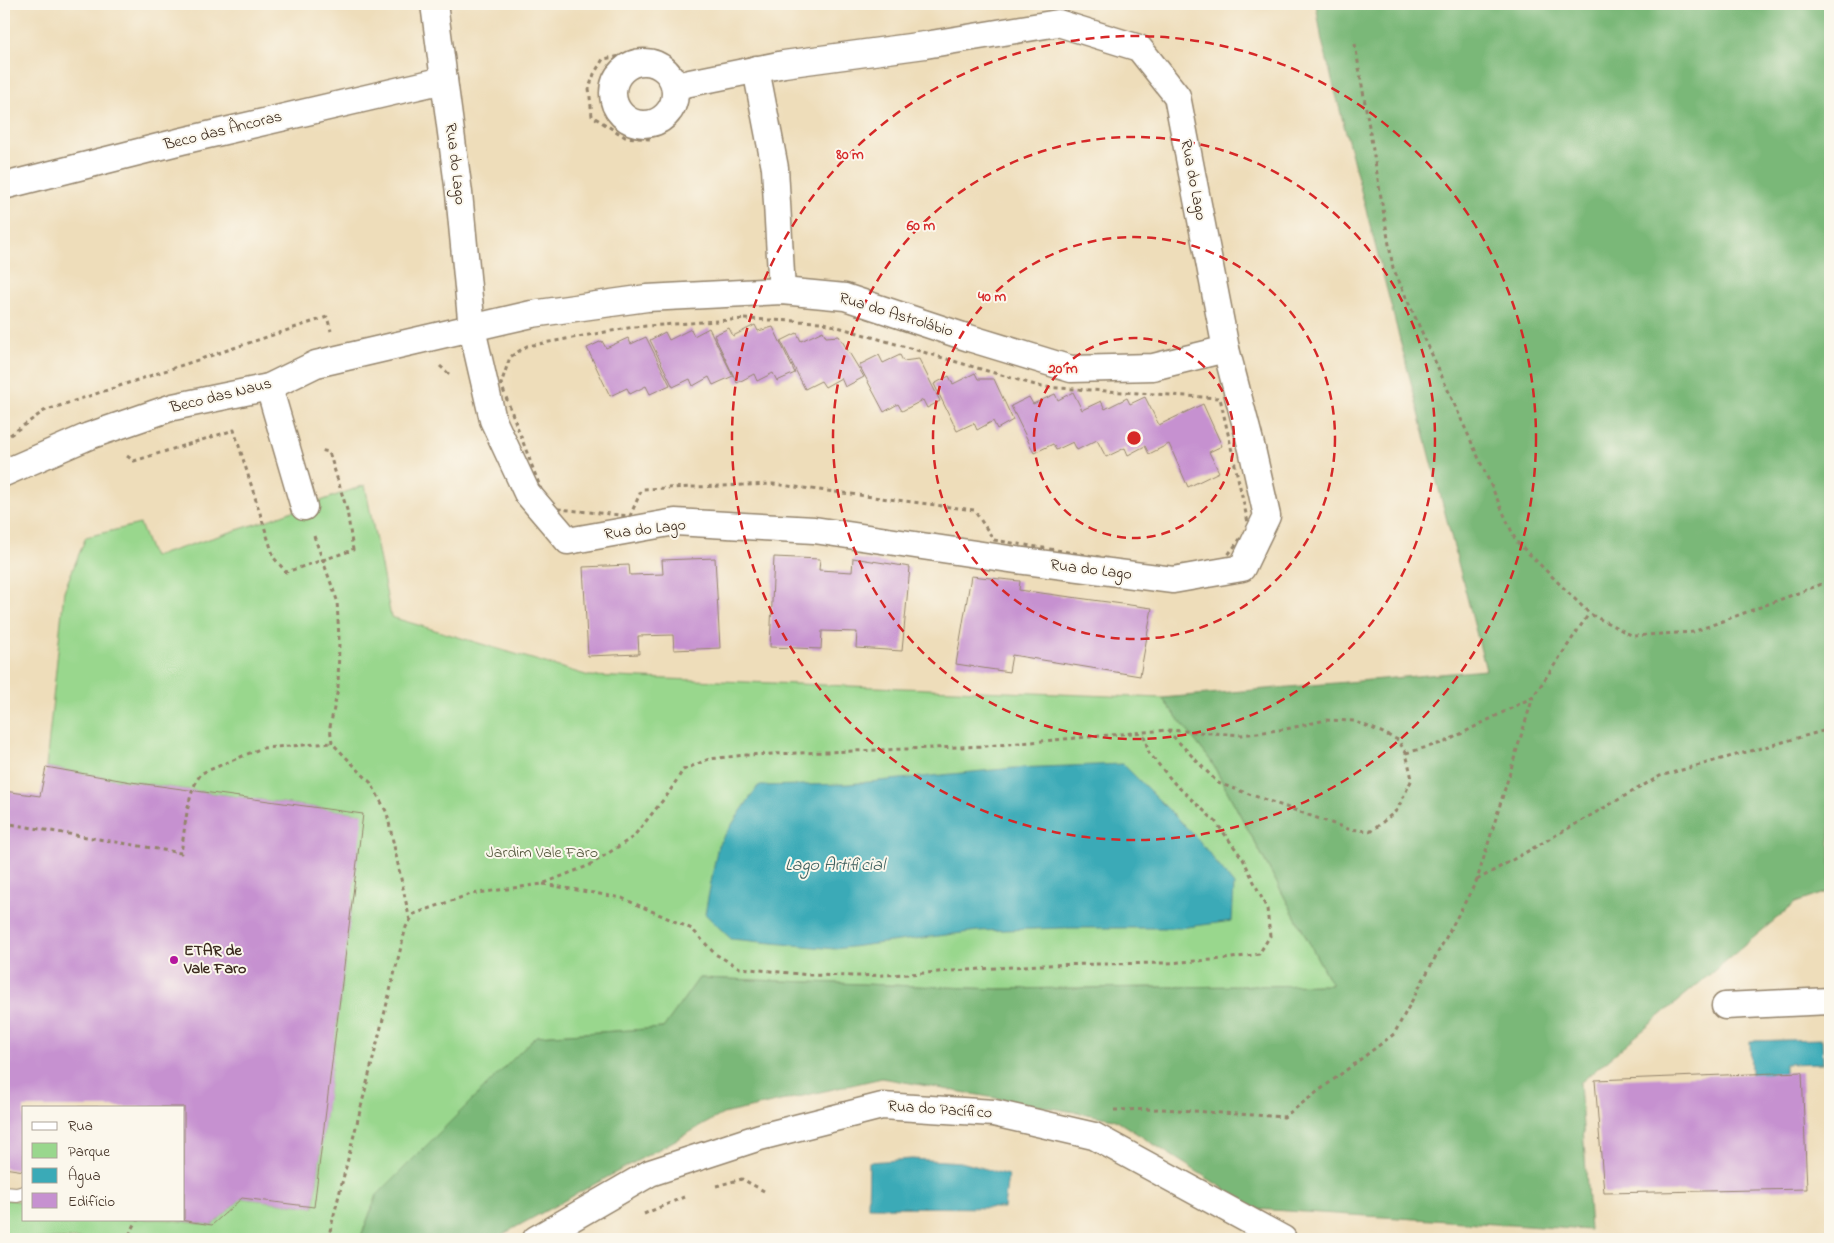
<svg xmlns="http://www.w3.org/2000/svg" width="1834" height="1243" font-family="'Indie Flower',sans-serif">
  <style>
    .green { fill: #99d78d; stroke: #6a8056 }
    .forest { fill: #7ab878; stroke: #5a714b }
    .water { fill: #3aaab7; stroke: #3a6a6a }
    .building { fill: #c691d0 }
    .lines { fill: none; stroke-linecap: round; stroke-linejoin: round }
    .lane-casing { stroke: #94846c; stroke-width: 16 }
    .street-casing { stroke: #94846c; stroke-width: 29 }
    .path { stroke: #94846c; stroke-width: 3; stroke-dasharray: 4 4; stroke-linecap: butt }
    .lane { stroke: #fff; stroke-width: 14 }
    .street { stroke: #fff; stroke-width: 26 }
    .ring { fill: none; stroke: #d62828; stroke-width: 2.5; stroke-dasharray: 9 6 }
    .poi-dot { fill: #b5179e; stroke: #fbf7ec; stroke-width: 2 }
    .labels { text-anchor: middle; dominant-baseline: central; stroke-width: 4; stroke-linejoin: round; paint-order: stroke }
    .street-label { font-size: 16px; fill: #3b2a1e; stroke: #fbf7ec }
    .park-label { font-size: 16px; fill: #52553a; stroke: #fbf7ec }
    .poi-label { font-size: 16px; font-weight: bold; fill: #3b2a1e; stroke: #fbf7ec; text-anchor: start }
    .water-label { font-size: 18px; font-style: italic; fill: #3b5d5b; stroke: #fbf7ec }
    .centre { fill: #d62828; stroke: #fbf7ec; stroke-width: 2.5 }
    .ring-label { font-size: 15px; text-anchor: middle; font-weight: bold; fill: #d62828; stroke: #fbf7ec; stroke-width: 4; stroke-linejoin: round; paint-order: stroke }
  </style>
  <rect width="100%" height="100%" fill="#fbf7ec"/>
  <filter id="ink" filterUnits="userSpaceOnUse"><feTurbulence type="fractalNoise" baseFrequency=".02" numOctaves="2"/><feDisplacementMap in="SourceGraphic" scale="10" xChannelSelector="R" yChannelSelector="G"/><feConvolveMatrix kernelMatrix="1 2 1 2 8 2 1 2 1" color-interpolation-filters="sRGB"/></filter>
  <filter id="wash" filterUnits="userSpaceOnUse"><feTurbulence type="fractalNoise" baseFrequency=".0096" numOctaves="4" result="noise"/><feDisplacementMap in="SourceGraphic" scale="20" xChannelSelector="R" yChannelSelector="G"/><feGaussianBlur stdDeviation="1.12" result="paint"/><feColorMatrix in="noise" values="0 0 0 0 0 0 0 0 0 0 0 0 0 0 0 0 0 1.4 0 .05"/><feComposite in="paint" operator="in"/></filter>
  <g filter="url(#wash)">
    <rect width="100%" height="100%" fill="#eeddba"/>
    <!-- green -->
    <polygon class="green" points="365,485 391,617 589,676 1162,698 1211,761 1332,985 998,989 699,978 664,1028 536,1036 377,1195 360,1239 4,1239 4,1199 24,1202 24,1219 165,1219 212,1225 242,1198 314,1207 358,849 192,1045 4,1018 4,852 215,886 362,814 131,782 46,767 64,591 86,537 140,524 153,557 268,520"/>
    <!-- forest -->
    <polygon class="forest" points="1316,4 1830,4 1830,891 1795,903 1580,1083 1590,1230 1256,1209 1114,1119 882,1078 723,1114 494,1239 360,1239 377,1195 536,1036 663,1028 699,978 998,989 1332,985 1211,761 1162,698 1486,670 1322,41"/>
    <!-- water -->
    <g class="water">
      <polygon points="1123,764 1197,838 1234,885 1232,921 1180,928 1061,928 978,931 835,949 731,939 705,914 718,845 758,786 848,784 1014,768"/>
      <polygon points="1822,1039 1823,1063 1785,1064 1785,1073 1751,1075 1750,1041"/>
      <polygon points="912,1159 961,1162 1008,1175 1004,1208 868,1207 869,1162"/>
    </g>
    <g id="blocks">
      <!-- building -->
      <g class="building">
        <polygon points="755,325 758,331 773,327 795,373 777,381 773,373 757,381 754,374 737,383 714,335 729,328 733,336"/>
        <polygon points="709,328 733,376 713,385 709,377 693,386 690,379 673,387 650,340 665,332 669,340 691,329 694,336"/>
        <polygon points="823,331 826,337 839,336 864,377 845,387 841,378 825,387 821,381 805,389 781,341 797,333 801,341"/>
        <polygon points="646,337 670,385 650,394 646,386 630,394 627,388 610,396 587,348 602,341 606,348 628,338 631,344"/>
        <polygon points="879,355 883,363 900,355 903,361 919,359 940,401 927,408 923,400 902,411 898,404 884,412 859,365"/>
        <polygon points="975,373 978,379 994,379 1013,420 997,429 993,421 977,430 974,423 957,431 934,384 949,376 953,384"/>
        <polygon points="1073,392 1082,410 1101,401 1105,409 1127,398 1130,404 1145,397 1159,425 1203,404 1222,446 1209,452 1219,472 1188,487 1169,444 1149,454 1145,446 1128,455 1125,448 1106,457 1097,440 1077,450 1073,442 1056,450 1053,444 1034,453 1011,406 1029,397 1033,404 1055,394 1058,400"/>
        <polygon points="774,557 820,559 819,570 852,572 853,558 910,567 902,651 856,648 857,632 822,631 821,649 770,647"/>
        <polygon points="715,558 720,648 674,650 673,635 638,636 639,654 588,656 583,567 629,565 630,575 663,574 662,560"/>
        <polygon points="971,576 1020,581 1019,590 1152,608 1140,676 1012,655 1009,672 956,664"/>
        <polygon points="46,767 131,782 363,814 314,1207 242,1198 212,1225 180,1220 184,1219 184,1107 24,1107 24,1171 4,1168 4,791 40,796"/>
        <polygon points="1802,1072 1807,1189 1604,1193 1595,1080"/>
      </g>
    </g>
  </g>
  <g filter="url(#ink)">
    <use href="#blocks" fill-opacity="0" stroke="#94846c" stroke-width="1"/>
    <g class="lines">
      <!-- lane casing -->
      <g class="lane-casing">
        <polyline id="lane" points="4,1194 17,1195 24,1193"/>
      </g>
      <!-- street casing -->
      <g class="street-casing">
        <g id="street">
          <polyline points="434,4 459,193 472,329 493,420 527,493 568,541 675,522 814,530 1016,560 1173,580 1242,568 1267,516 1252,449 1226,349 1177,96 1139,48 1058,23 925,45 784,64 675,86"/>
          <circle cx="644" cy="93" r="31"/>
          <polyline points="756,69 775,168 782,291"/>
          <polyline points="4,186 182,141 444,80"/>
          <polyline points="269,387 304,507"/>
          <polyline points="4,473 89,436 173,407 269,387 316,364 532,314 647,298 782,291 845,297 969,338 1071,369 1153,367 1226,349"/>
          <polyline points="1725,1006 1830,1001"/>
          <polyline points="536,1239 650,1173 760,1137 882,1106 994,1113 1094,1136 1283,1239"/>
        </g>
      </g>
      <!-- path -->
      <g class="path">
        <polyline points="1355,44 1393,268 1516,541 1590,614 1633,636 1693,632 1830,581"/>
        <polyline points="657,61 634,54 603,59 594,74 589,88 592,116 625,137 650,139 671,117"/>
        <polygon points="744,319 821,322 1042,387 1220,398 1249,527 1225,559 1167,568 994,540 974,510 773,484 642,489 630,516 548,508 501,384 510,357 527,346 634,327"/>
        <polyline points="440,366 450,375"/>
        <polyline points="10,435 44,411 327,317 331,331"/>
        <polyline points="127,456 134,461 234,430 274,558 286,572 353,550 347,510 329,452 320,450"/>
        <polyline points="314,536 337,600 339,640 338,689 330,727 332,743 371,783 387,813 410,921"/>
        <polyline points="1406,753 1445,742 1533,697 1588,615"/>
        <path d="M4,823l177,30c4,-24 6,-63 21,-80l60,-25 70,-5"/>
        <polyline points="1477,880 1660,776 1830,729"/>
        <polyline points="543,884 622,898 692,929 715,954 740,968 810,975 858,976 909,974 1040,965 1167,963 1225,959 1259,954 1270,936 1267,909 1243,859 1215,821 1175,784 1149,753 1143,732"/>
        <polyline points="1114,1110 1162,1109 1284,1117 1394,1034 1477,880 1533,697"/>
        <polyline points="716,1186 742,1179 764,1191"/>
        <polyline points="644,1214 684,1197"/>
        <polyline points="122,1239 129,1235 138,1219"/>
        <polyline points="327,1239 329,1235 406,927 414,914 471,894 542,884 590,865 633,837 668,794 683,770 709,759 746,755 986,746 1167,730 1218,783 1348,829 1372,831 1397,810 1412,779 1406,753 1398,740 1381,732 1354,721 1326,720 1286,729 1242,735 1167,730"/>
      </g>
      <!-- lane -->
      <use href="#lane" class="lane"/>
      <!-- street -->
      <use href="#street" class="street"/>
    </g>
  </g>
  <!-- distance rings -->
  <g class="ring">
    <circle cx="1134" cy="438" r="100"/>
    <circle cx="1134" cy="438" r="201"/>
    <circle cx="1134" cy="438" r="301"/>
    <circle cx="1134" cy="438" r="402"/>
  </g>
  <!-- markers -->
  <circle class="poi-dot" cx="174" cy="960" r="5"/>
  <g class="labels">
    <!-- street labels -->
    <g class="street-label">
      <text transform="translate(223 131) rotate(-14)">Beco das Âncoras</text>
      <text transform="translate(455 164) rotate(83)">Rua do Lago</text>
      <text transform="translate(1193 180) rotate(79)">Rua do Lago</text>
      <text transform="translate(896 315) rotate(17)">Rua do Astrolábio</text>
      <text transform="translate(221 396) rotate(-14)">Beco das Naus</text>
      <text transform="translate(645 530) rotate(-7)">Rua do Lago</text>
      <text transform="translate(1091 570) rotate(7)">Rua do Lago</text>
      <text transform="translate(940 1110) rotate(4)">Rua do Pacífico</text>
    </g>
    <!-- park labels -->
    <g class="park-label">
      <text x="542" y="853">Jardim Vale Faro</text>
    </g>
    <!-- poi labels -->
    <g class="poi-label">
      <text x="184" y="951">ETAR de<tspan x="184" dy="18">Vale Faro</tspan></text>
    </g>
    <!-- water labels -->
    <g class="water-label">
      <text x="835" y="866">Lago Artificial</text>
    </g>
  </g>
  <circle cx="1134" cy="438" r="8" class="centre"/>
  <g class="ring-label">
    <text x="850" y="159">80 m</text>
    <text x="921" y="230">60 m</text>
    <text x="992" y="301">40 m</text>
    <text x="1063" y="373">20 m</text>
  </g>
  <!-- margin -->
  <rect width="1834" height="1243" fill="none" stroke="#fbf7ec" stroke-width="20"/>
  <!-- legend -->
  <rect x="22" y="1106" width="162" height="115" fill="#fbf7ec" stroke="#aea59a"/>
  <rect x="32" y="1122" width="25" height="8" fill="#ffffff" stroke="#aea59a"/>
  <text x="68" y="1130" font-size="15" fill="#3b2a1e">Rua</text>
  <rect x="32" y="1143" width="25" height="15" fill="#99d78d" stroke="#aea59a"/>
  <text x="68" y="1156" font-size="15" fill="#3b2a1e">Parque</text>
  <rect x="32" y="1168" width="25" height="15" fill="#3aaab7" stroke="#aea59a"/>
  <text x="68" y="1180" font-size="15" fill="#3b2a1e">Água</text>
  <rect x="32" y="1193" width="25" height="15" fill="#c691d0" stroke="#aea59a"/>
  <text x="68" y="1206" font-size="15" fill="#3b2a1e">Edifício</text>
</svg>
